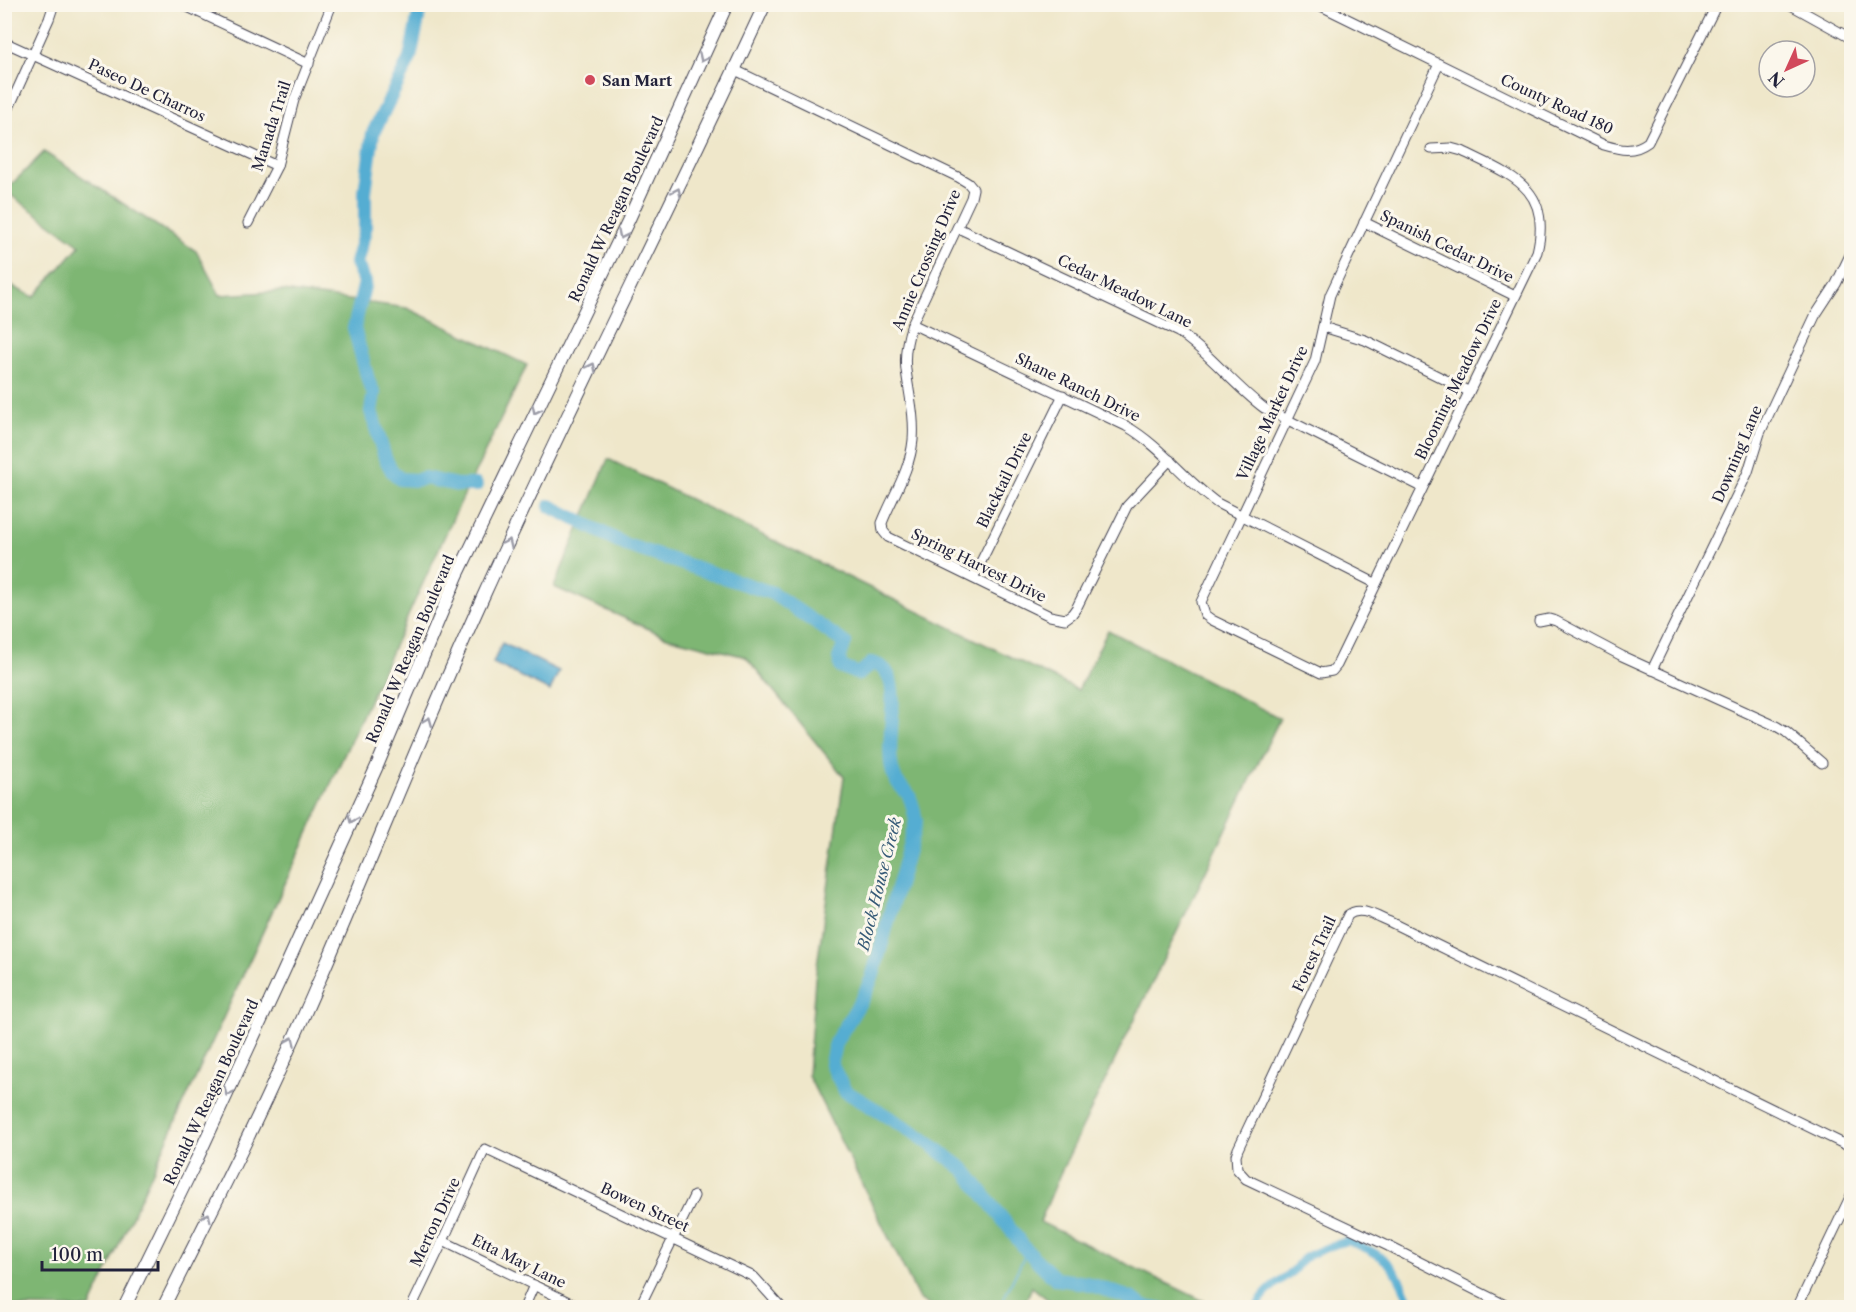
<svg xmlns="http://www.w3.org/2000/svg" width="1856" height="1312" font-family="'Libre Caslon Text',serif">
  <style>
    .forest { fill: #7eb673; stroke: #506c57; stroke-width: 1.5 }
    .water { fill: #55add2; stroke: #3c6886; stroke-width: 1.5 }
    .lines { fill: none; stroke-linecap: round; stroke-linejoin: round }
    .stream { stroke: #55add2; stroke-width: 2 }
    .canal { stroke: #55add2; stroke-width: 8 }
    .river { stroke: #55add2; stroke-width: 14 }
    .minor-casing { stroke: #414050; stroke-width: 11 }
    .major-casing { stroke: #414050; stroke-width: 14 }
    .minor { stroke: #fff; stroke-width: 9 }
    .major { stroke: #fff; stroke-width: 12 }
    .oneway { stroke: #9c9ca7 }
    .poi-dot { fill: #d1495b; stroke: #fbf7ec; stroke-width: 2 }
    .labels { text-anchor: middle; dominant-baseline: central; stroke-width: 6; stroke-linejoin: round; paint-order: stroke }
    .poi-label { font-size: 15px; font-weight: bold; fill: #22223b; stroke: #fbf7ec; text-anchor: start }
    .street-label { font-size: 15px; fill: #22223b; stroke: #fbf7ec }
    .water-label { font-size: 16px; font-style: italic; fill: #365a77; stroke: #fbf7ec }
  </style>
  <rect width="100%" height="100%" fill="#fbf7ec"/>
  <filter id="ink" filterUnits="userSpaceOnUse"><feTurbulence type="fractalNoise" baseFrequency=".0167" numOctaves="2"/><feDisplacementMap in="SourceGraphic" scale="12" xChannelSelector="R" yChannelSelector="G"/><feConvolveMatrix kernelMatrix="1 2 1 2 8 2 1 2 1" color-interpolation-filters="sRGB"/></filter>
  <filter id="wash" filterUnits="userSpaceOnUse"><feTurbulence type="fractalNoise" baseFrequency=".008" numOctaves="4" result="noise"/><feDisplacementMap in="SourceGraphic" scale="24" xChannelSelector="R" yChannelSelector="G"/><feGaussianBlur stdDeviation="1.35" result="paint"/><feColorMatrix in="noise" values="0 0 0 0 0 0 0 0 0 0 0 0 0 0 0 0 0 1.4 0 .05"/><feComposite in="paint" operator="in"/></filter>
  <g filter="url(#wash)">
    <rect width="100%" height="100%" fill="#efe7ca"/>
    <!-- forest -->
    <g class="forest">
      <polygon points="44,152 196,251 220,295 283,291 407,308 527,365 453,518 90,1308 4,1307 5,283 34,297 80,245 5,191"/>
      <polygon points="608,459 1078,690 1108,630 1280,718 1060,1174 1040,1222 1216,1307 1057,1307 1032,1287 1023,1307 932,1307 919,1299 808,1075 815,979 844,777 746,657 667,637 554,587"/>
    </g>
    <!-- water -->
    <polygon class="water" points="502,643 559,671 550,691 493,663"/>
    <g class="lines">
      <!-- stream -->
      <polyline class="stream" points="999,1308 1027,1251"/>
      <!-- canal -->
      <g class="canal">
        <polyline points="1138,1303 1170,1308"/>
        <path d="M1257,1308c4,-15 24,-28 36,-37 4,-3 5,-9 9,-11 8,-7 34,-16 45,-19 43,15 48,25 65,67"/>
      </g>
      <!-- river -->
      <g class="river">
        <polyline points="421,4 410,58 373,133 365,192 365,230 356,263 365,282 354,328 369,383 374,393 371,411 385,458 392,471 400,479 416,480 425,478 457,485 476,485"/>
        <path d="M550,506l76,39 146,48 73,50 -6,15 2,9 18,7 13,-11c6,2 12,4 15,10 14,22 -4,73 7,103 2,7 9,12 14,18 5,8 6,19 8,27l-44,157 -10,21 -27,44 -4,21 14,27 73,44 47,35 62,81 29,28 30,4 47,16 5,4 3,5"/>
      </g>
    </g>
  </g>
  <g filter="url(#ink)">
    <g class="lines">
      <!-- minor casing -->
      <g class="minor-casing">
        <g id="minor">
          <polyline points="181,4 309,64"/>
          <path d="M1317,4l287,141c17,5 29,8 44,-3l69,-138"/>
          <polyline points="1789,4 1852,39"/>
          <polyline points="4,42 277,166"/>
          <path d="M735,70l223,107 10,6 5,6 -2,9 -59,126c-5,15 -8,30 -6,46 3,24 9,46 7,70 -3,31 -20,55 -31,83l1,8 5,6 162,79 15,3 7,-5 5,-7 50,-101 43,-46"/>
          <polyline points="9,108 49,19 54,4"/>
          <path d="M1431,149l20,-1 11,3c48,24 91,36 75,101l-200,413 -5,6 -11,2 -109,-53 -7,-5 -4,-13 114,-241 15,-66 109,-231"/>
          <polyline points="1364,222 1515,296"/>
          <polyline points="248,223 277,166 294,100 332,4"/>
          <path d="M958,228l220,104c32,21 55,53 86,76l158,79"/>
          <path d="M912,324l214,102c35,20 58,53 91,77l158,80"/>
          <polyline points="1323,327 1365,340 1468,391"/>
          <polyline points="973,578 1063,395"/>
          <polyline points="1539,621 1549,619 1556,621 1622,656 1776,726 1786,732 1822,763"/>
          <polyline points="1652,670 1748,472 1760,433 1815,316 1836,284 1852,251"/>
          <polyline points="443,1241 581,1308"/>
          <polyline points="411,1308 443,1241 485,1149 754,1277 782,1308"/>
          <polyline points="524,1308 534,1285"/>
          <polyline points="639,1308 694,1196"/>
          <path d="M1511,1308l-123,-62 -142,-67 -9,-10 -1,-14 2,-6 110,-234c12,-10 29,2 42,7l462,226"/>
          <polyline points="1797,1308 1852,1193"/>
        </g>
      </g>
      <!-- major casing -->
      <g class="major-casing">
        <g id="major">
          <polyline points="124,1308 196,1161 282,975 377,766 457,576 629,219 727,4"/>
          <path d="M163,1308c34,-69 70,-138 102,-207 78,-166 142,-337 218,-504 90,-199 190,-394 282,-593"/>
        </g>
      </g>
      <!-- minor -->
      <use href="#minor" class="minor"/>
      <!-- major -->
      <use href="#major" class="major"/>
    </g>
    <!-- one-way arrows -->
    <defs><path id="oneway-chevron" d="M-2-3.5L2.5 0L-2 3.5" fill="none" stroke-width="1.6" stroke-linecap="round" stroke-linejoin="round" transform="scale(1.5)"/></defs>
    <g class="oneway">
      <use href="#oneway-chevron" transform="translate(703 58) rotate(115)"/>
      <use href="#oneway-chevron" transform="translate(677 192) rotate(-65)"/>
      <use href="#oneway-chevron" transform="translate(622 235) rotate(116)"/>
      <use href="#oneway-chevron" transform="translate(592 367) rotate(-64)"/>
      <use href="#oneway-chevron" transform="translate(536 410) rotate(116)"/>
      <use href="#oneway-chevron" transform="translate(508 543) rotate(-65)"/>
      <use href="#oneway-chevron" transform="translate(428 721) rotate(-68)"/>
      <use href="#oneway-chevron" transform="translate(352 819) rotate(114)"/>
      <use href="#oneway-chevron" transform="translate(291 1041) rotate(-66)"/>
      <use href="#oneway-chevron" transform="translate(228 1092) rotate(115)"/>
      <use href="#oneway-chevron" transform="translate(207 1217) rotate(-64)"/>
    </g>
  </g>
  <!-- markers -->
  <circle class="poi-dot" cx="590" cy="80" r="6"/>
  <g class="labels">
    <!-- poi labels -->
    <g class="poi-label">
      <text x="602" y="80">San Mart</text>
    </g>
    <!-- street labels -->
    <g class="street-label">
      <text transform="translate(147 90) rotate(25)">Paseo De Charros</text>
      <text transform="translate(1557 104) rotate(25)">County Road 180</text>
      <text transform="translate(271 126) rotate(-72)">Manada Trail</text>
      <text transform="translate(616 209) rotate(-65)">Ronald W Reagan Boulevard</text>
      <text transform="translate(1447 246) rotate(26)">Spanish Cedar Drive</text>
      <text transform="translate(926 260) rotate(-67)">Annie Crossing Drive</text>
      <text transform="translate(1125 291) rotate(26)">Cedar Meadow Lane</text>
      <text transform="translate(1458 379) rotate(-64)">Blooming Meadow Drive</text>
      <text transform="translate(1078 387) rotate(26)">Shane Ranch Drive</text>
      <text transform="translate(1272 413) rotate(-65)">Village Market Drive</text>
      <text transform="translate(1737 454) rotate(-67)">Downing Lane</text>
      <text transform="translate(1004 480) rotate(-64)">Blacktail Drive</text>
      <text transform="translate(979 565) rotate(26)">Spring Harvest Drive</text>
      <text transform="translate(410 649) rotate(-67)">Ronald W Reagan Boulevard</text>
      <text transform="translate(1314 954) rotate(-65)">Forest Trail</text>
      <text transform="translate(211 1092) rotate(-65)">Ronald W Reagan Boulevard</text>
      <text transform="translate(645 1207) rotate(25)">Bowen Street</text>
      <text transform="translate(435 1222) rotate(-65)">Merton Drive</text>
      <text transform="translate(519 1261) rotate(26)">Etta May Lane</text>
    </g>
    <!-- water labels -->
    <g class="water-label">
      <text transform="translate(879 884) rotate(-76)">Block House Creek</text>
    </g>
  </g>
  <!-- margin -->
  <rect width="1856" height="1312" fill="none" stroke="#fbf7ec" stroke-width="24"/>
  <!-- north arrow -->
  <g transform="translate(1787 69) rotate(225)"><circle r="28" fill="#fbf7ec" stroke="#a4a2a5" stroke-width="1.5"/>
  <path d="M0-4.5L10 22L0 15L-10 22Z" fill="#d1495b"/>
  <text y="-9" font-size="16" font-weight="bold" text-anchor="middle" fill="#22223b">N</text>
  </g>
  <!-- scale -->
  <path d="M42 1261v9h116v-9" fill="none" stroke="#22223b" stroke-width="3"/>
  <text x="51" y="1261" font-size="18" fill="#22223b" stroke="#fbf7ec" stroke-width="4.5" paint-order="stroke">100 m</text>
</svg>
